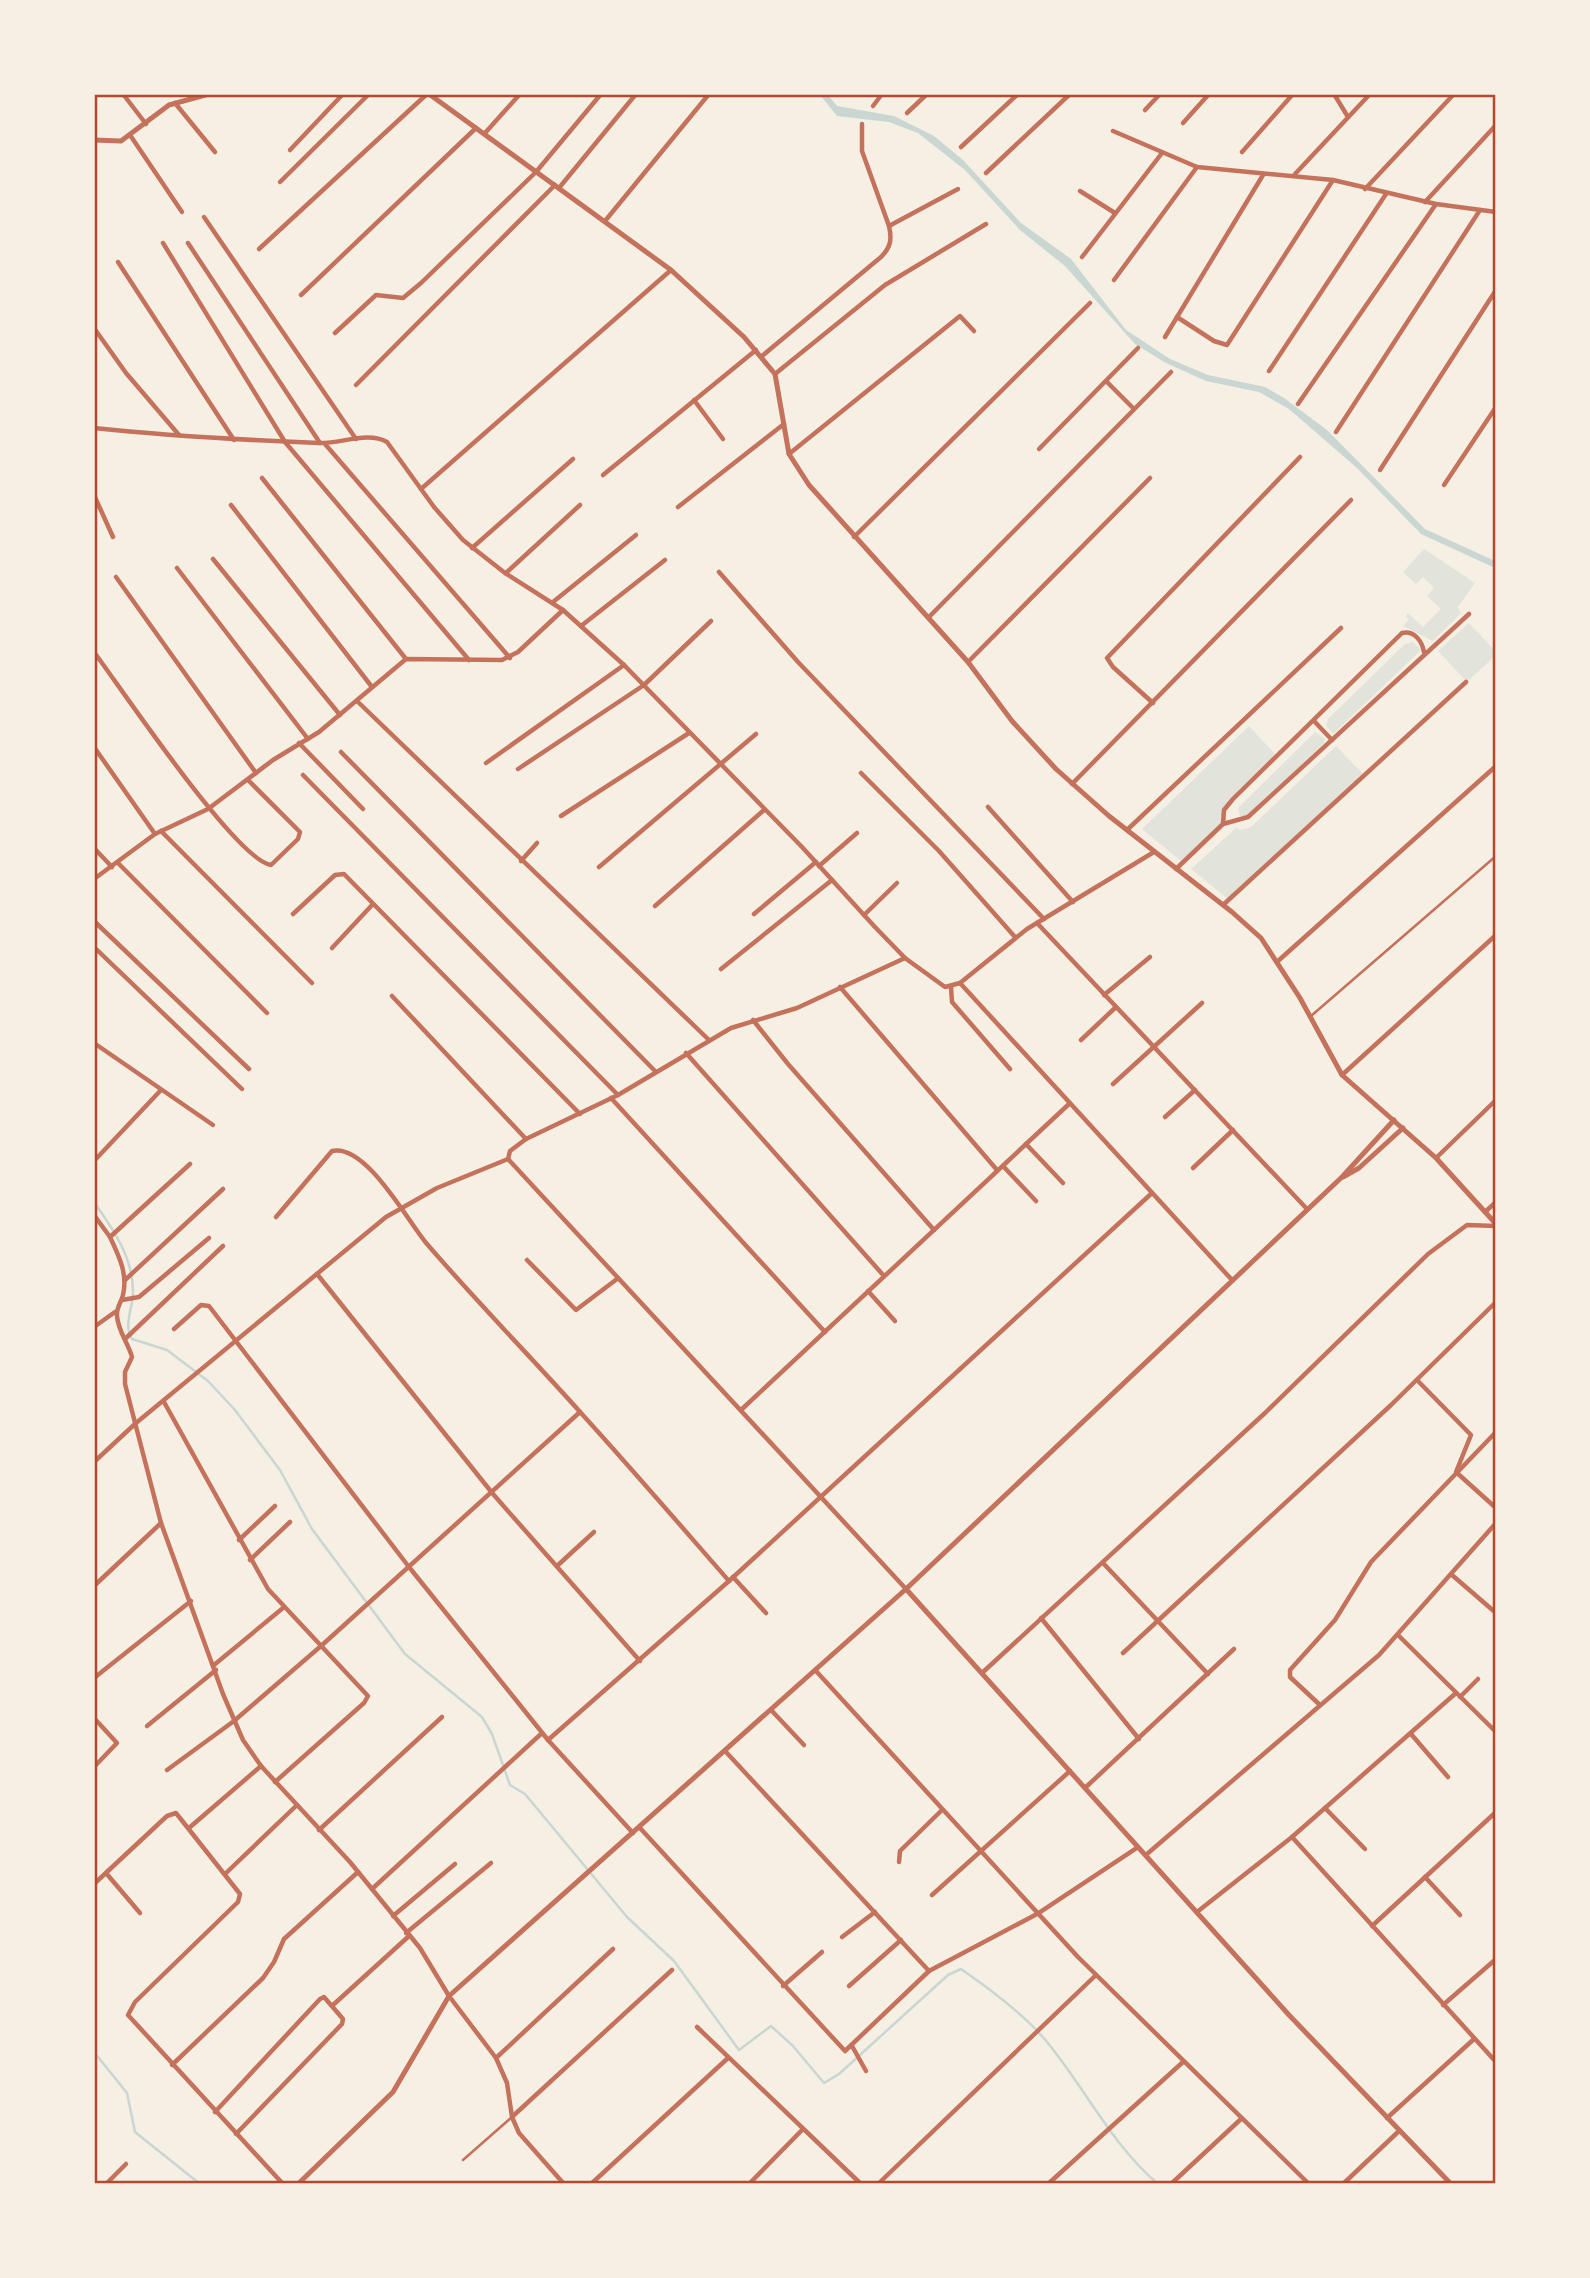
<svg xmlns="http://www.w3.org/2000/svg" width="1590" height="2278" font-family="Arial,sans-serif">
  <style>
    .green { fill: #e2e4dc }
    .water { fill: #c9d6d2 }
    .lines { fill: none; stroke-linecap: round; stroke-linejoin: round }
    .stream { stroke: #c9d6d2; stroke-width: 2.5 }
    .service { stroke: #c5725c; stroke-width: 2.5 }
    .minor { stroke: #c5725c; stroke-width: 4.5 }
    .tertiary { stroke: #c5725c; stroke-width: 5 }
    .neatline { fill: none; stroke: #b5482f; stroke-width: 2.5 }
  </style>
  <rect width="100%" height="100%" fill="#f6efe4"/>
  <!-- green -->
  <g class="green">
    <polygon points="1424,549 1475,583 1458,607 1461,613 1433,641 1403,626 1409,620 1406,616 1408,613 1423,627 1441,609 1427,596 1434,588 1423,577 1416,584 1403,572"/>
    <polygon points="1469,623 1495,651 1495,656 1467,682 1438,651"/>
    <polygon points="1413,642 1421,650 1333,734 1326,725 1328,719 1405,644"/>
    <polygon points="1249,726 1276,755 1223,809 1227,820 1181,861 1142,829"/>
    <polygon points="1315,732 1325,739 1324,743 1248,816 1240,816 1238,808"/>
    <polygon points="1336,746 1365,776 1229,900 1191,869 1236,828 1241,830 1251,827"/>
  </g>
  <!-- water -->
  <polygon class="water" points="820,95 828,95 837,106 894,116 934,136 963,160 1021,223 1071,259 1126,330 1170,359 1208,375 1265,387 1284,398 1327,430 1425,529 1495,561 1495,568 1421,534 1357,468 1289,409 1259,392 1206,381 1166,363 1135,344 1065,266 1020,230 965,170 918,133 889,122 837,116"/>
  <g class="lines">
    <!-- stream -->
    <g class="stream">
      <path d="M94,1202c19,27 39,55 39,90 0,17 -10,32 -1,47l35,11 41,31 27,29 45,60 32,59 93,125 77,63 10,17 18,51 15,9 102,123 47,44 65,89 32,-24 22,20 31,37 15,-9 109,-99 13,-6c29,20 69,50 90,78 36,45 62,99 107,137"/>
      <polyline points="94,2052 127,2093 135,2132 200,2184"/>
    </g>
    <!-- service -->
    <g class="service">
      <polyline points="1311,1016 1496,856"/>
      <polyline points="463,2160 512,2117"/>
    </g>
    <!-- minor -->
    <g class="minor">
      <polyline points="123,94 146,124"/>
      <polyline points="1334,94 1348,117"/>
      <polyline points="175,103 215,152"/>
      <polyline points="873,106 882,94"/>
      <polyline points="1145,110 1160,94"/>
      <polyline points="907,113 927,94"/>
      <polyline points="1183,123 1209,94"/>
      <polyline points="1113,131 1197,167 1333,180 1436,204 1496,212"/>
      <polyline points="485,133 520,94"/>
      <polyline points="130,135 182,212"/>
      <polyline points="961,147 1018,94"/>
      <polyline points="290,150 343,94"/>
      <polyline points="1242,152 1293,94"/>
      <polyline points="986,173 1070,94"/>
      <polyline points="1295,174 1370,94"/>
      <polyline points="280,182 369,94"/>
      <polyline points="559,188 636,94"/>
      <polyline points="1365,189 1454,94"/>
      <polyline points="1080,191 1115,213"/>
      <polyline points="1425,202 1496,125"/>
      <polyline points="204,217 356,439"/>
      <polyline points="605,221 709,94"/>
      <polyline points="889,226 958,189"/>
      <polyline points="163,243 285,442 469,660"/>
      <polyline points="188,243 320,443"/>
      <polyline points="259,249 427,94"/>
      <polyline points="1082,257 1162,153"/>
      <polyline points="118,262 234,440"/>
      <polyline points="1114,280 1197,167"/>
      <polyline points="301,295 476,128"/>
      <polyline points="1177,317 1214,341 1227,345 1333,180"/>
      <polyline points="94,328 126,373 179,435"/>
      <polyline points="335,333 376,295 403,298 421,283 536,172 601,94"/>
      <polyline points="1165,337 1263,175"/>
      <path d="M762,356l119,-99c10,-10 11,-18 8,-31l-27,-75v-27"/>
      <polyline points="1269,371 1386,194"/>
      <polyline points="775,374 885,285 986,224"/>
      <polyline points="1106,381 1134,409"/>
      <polyline points="356,385 555,185"/>
      <polyline points="694,400 723,439"/>
      <polyline points="1298,404 1436,204"/>
      <path d="M94,428c75,8 150,12 225,15 21,1 49,-12 68,-1l47,65 29,33 42,33 58,37 61,55 178,182 72,79 31,32 40,29 15,-4 67,-54 127,-77"/>
      <polyline points="1336,432 1480,210"/>
      <polyline points="325,444 510,658"/>
      <polyline points="1039,449 1138,348"/>
      <polyline points="789,454 960,316 974,331"/>
      <polyline points="1380,470 1496,290"/>
      <polyline points="603,475 756,350"/>
      <polyline points="262,478 406,659"/>
      <polyline points="1444,485 1496,407"/>
      <polyline points="421,489 671,270"/>
      <polyline points="94,495 113,537"/>
      <polyline points="231,505 372,687"/>
      <polyline points="678,507 784,424"/>
      <polyline points="854,537 1090,303"/>
      <polyline points="472,548 573,459"/>
      <polyline points="213,559 340,715"/>
      <polyline points="177,568 308,739"/>
      <polyline points="719,572 798,662 1044,919"/>
      <polyline points="506,573 580,505"/>
      <polyline points="116,577 256,773"/>
      <polyline points="553,602 636,535"/>
      <polyline points="929,617 1171,372"/>
      <polyline points="581,626 665,560"/>
      <path d="M94,652c27,36 142,208 177,213l27,-26 2,-7 -52,-52"/>
      <polyline points="968,662 1150,478"/>
      <polyline points="357,701 709,1040"/>
      <polyline points="1153,703 1113,667 1107,658 1300,457"/>
      <polyline points="1314,721 1332,740"/>
      <polyline points="299,743 363,809"/>
      <polyline points="94,747 155,834"/>
      <polyline points="341,752 655,1071"/>
      <polyline points="486,763 624,665"/>
      <polyline points="518,769 644,685 711,621"/>
      <polyline points="861,773 939,851 1015,937"/>
      <polyline points="303,775 618,1095"/>
      <polyline points="1072,784 1351,500"/>
      <polyline points="988,807 1073,902"/>
      <polyline points="561,816 689,733"/>
      <path d="M1223,824l1,-14 9,-11 169,-166c12,-3 20,8 22,19"/>
      <polyline points="1127,830 1341,628"/>
      <polyline points="161,831 312,983"/>
      <polyline points="94,848 112,867"/>
      <polyline points="521,861 537,843"/>
      <polyline points="118,863 267,1013"/>
      <polyline points="819,866 857,833"/>
      <polyline points="599,867 756,734"/>
      <polyline points="1176,869 1223,824 1248,817 1469,614"/>
      <polyline points="94,879 155,834 208,809 273,760 319,732 406,659 502,660 518,652 563,610"/>
      <polyline points="1223,905 1466,682"/>
      <polyline points="655,906 764,810"/>
      <polyline points="293,914 335,875 344,874 580,1114"/>
      <polyline points="754,914 816,862"/>
      <polyline points="864,915 897,883"/>
      <polyline points="94,921 249,1069"/>
      <polyline points="1037,923 1307,1209"/>
      <polyline points="94,947 242,1089"/>
      <polyline points="332,948 373,904"/>
      <polyline points="1278,961 1496,766"/>
      <polyline points="721,969 832,880"/>
      <polyline points="960,983 1232,1280"/>
      <polyline points="840,987 997,1170"/>
      <polyline points="951,987 952,1002 1010,1069"/>
      <polyline points="1104,995 1150,957"/>
      <polyline points="392,996 526,1139"/>
      <polyline points="753,1020 788,1064 934,1230"/>
      <polyline points="1081,1040 1116,1007"/>
      <polyline points="94,1043 213,1125"/>
      <polyline points="686,1053 884,1276"/>
      <polyline points="1342,1075 1496,935"/>
      <polyline points="1113,1084 1202,1003"/>
      <polyline points="611,1098 825,1332"/>
      <polyline points="1165,1117 1195,1090"/>
      <polyline points="1026,1144 1063,1183"/>
      <polyline points="1436,1158 1496,1100"/>
      <polyline points="508,1159 906,1589"/>
      <polyline points="508,1159 510,1151 526,1139 618,1095 731,1028 797,1008 905,958"/>
      <polyline points="94,1161 161,1090"/>
      <path d="M190,1164l-80,73c9,19 18,37 13,58 -2,8 -7,13 -6,21 1,15 11,27 15,41l-7,15v12l36,139 62,171 20,46 18,26 89,96 70,86 29,48 47,62 11,25 5,34 7,16 45,51"/>
      <polyline points="1003,1166 1036,1201"/>
      <polyline points="1193,1168 1233,1130"/>
      <polyline points="1485,1212 1496,1202"/>
      <polyline points="94,1215 110,1237"/>
      <path d="M276,1217l56,-66c34,-8 76,71 95,93 50,58 103,112 154,169 50,55 99,112 148,168"/>
      <polyline points="527,1260 576,1310 617,1279"/>
      <polyline points="317,1274 493,1494 640,1661"/>
      <polyline points="125,1280 223,1189"/>
      <polyline points="868,1291 895,1321"/>
      <polyline points="122,1300 139,1297 209,1238"/>
      <polyline points="94,1327 115,1312"/>
      <polyline points="174,1329 201,1305 209,1306 409,1567 548,1740 633,1833"/>
      <polyline points="125,1339 223,1246"/>
      <polyline points="1417,1380 1471,1435 1456,1472 1496,1508"/>
      <polyline points="164,1402 268,1589 368,1696 364,1703 275,1782"/>
      <polyline points="741,1410 1069,1104"/>
      <polyline points="94,1462 136,1423 386,1217 437,1188 508,1159"/>
      <polyline points="239,1540 275,1506"/>
      <polyline points="250,1560 290,1522"/>
      <polyline points="1103,1563 1208,1674"/>
      <polyline points="557,1566 594,1532"/>
      <polyline points="1452,1575 1496,1613"/>
      <polyline points="733,1577 766,1613"/>
      <polyline points="94,1586 161,1523"/>
      <polyline points="1041,1618 1139,1739"/>
      <polyline points="1398,1635 1496,1732"/>
      <polyline points="1123,1653 1391,1405 1496,1302"/>
      <polyline points="214,1665 283,1608"/>
      <polyline points="816,1671 1078,1957 1309,2184"/>
      <polyline points="982,1673 1265,1413 1428,1254 1467,1225 1496,1226"/>
      <polyline points="94,1678 191,1601"/>
      <polyline points="1460,1697 1478,1679"/>
      <polyline points="1320,1705 1290,1677 1290,1670 1335,1620 1371,1562 1496,1432"/>
      <polyline points="772,1711 804,1745"/>
      <polyline points="94,1718 117,1743 94,1767"/>
      <polyline points="147,1726 216,1670"/>
      <polyline points="1411,1734 1448,1777"/>
      <polyline points="548,1740 729,1581 1152,1193"/>
      <polyline points="726,1752 929,1971"/>
      <polyline points="167,1770 234,1721 321,1646 580,1412"/>
      <polyline points="1086,1787 1234,1649"/>
      <polyline points="1325,1808 1365,1849"/>
      <polyline points="189,1828 261,1766"/>
      <polyline points="640,1828 845,2051 929,1971 1037,1914 1138,1847"/>
      <polyline points="319,1830 442,1717"/>
      <polyline points="1292,1837 1496,2062"/>
      <polyline points="1147,1854 1379,1655 1496,1523"/>
      <polyline points="899,1862 900,1851 942,1810"/>
      <polyline points="106,1873 140,1913"/>
      <polyline points="225,1874 297,1805"/>
      <polyline points="1425,1877 1460,1915"/>
      <polyline points="94,1884 167,1816 176,1813 240,1894 238,1902 135,2002 128,2015 283,2184"/>
      <polyline points="372,1889 542,1733"/>
      <polyline points="932,1895 1070,1771"/>
      <polyline points="1197,1912 1292,1837 1456,1693"/>
      <polyline points="393,1916 455,1864"/>
      <polyline points="1372,1926 1496,1812"/>
      <polyline points="406,1933 491,1863"/>
      <polyline points="842,1937 875,1912"/>
      <polyline points="783,1986 822,1952"/>
      <polyline points="849,1986 901,1940"/>
      <polyline points="333,2005 409,1936"/>
      <polyline points="1443,2005 1496,1959"/>
      <polyline points="697,2027 861,2184"/>
      <polyline points="852,2046 866,2071"/>
      <polyline points="496,2058 613,1949"/>
      <polyline points="172,2065 263,1978 274,1962 284,1939 358,1872"/>
      <polyline points="215,2112 320,1999 324,1997 343,2019 342,2024 236,2134"/>
      <polyline points="513,2116 672,1970"/>
      <polyline points="1387,2118 1474,2039"/>
      <polyline points="106,2184 126,2164"/>
      <polyline points="591,2184 728,2058"/>
      <polyline points="749,2184 803,2129"/>
      <polyline points="878,2184 1096,1975"/>
      <polyline points="1048,2184 1183,2062"/>
      <polyline points="1171,2184 1241,2119"/>
      <polyline points="1343,2184 1399,2131"/>
    </g>
    <!-- tertiary -->
    <g class="tertiary">
      <polyline points="429,94 671,270 744,337 775,374 789,454 809,485 968,662 1012,721 1056,769 1109,816 1232,912 1261,938 1300,998 1342,1075 1436,1158 1496,1224"/>
      <polyline points="94,140 121,141 169,105 209,94"/>
      <polyline points="1343,1177 1359,1168 1403,1128"/>
      <polyline points="906,1589 1289,2015 1451,2184"/>
      <polyline points="298,2184 393,2092 449,1996 906,1589 1342,1177 1394,1120"/>
    </g>
  </g>
  <!-- border -->
  <rect width="1590" height="2278" fill="none" stroke="#f6efe4" stroke-width="192"/>
  <rect x="96" y="96" width="1398" height="2086" class="neatline"/>
</svg>
